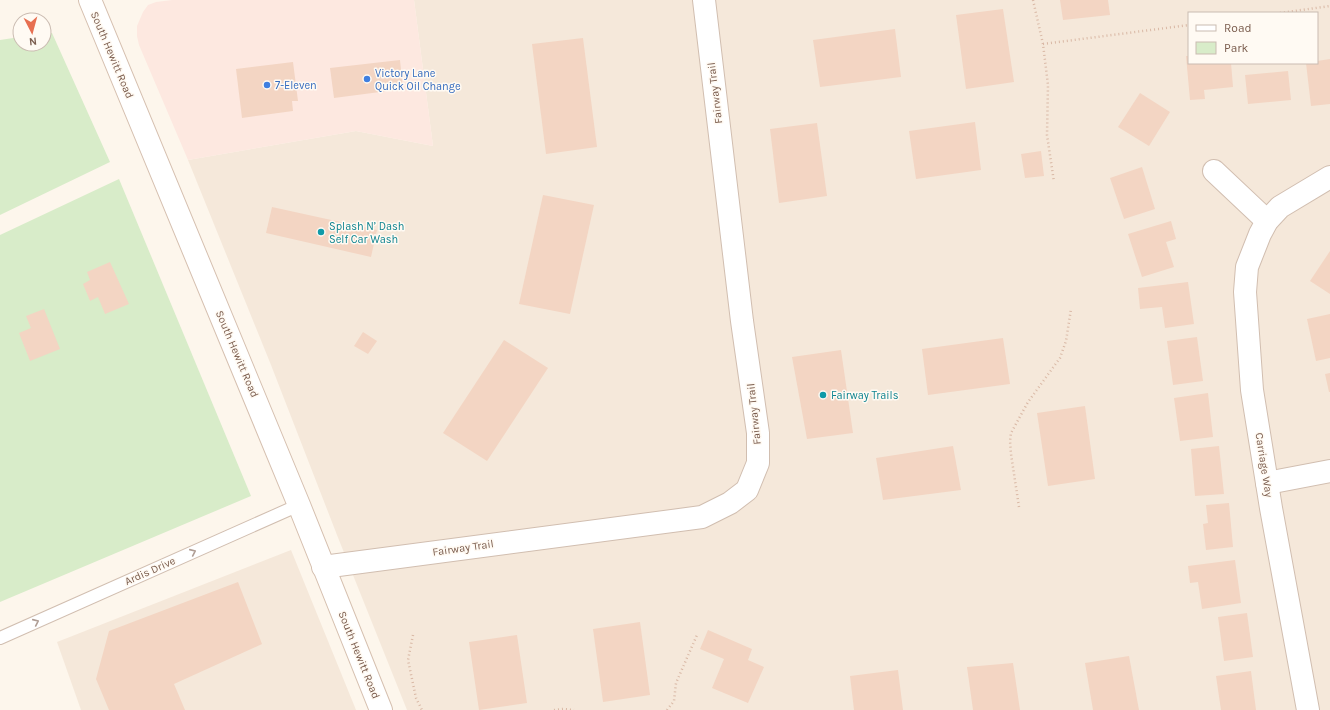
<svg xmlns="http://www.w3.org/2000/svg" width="1330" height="710" font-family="Karla,sans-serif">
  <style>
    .residential { fill: #f5e8da; fill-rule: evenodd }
    .commercial { fill: #fde8e0 }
    .green { fill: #d8ecc9 }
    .building { fill: #f3d5c3 }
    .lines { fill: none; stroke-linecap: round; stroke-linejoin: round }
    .service-casing { stroke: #d1beb0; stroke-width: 14 }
    .minor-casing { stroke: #d1beb0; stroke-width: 24 }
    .secondary-casing { stroke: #d6c0b0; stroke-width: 24 }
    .path { stroke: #d9b8a5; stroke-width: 2.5; stroke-dasharray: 1 3; stroke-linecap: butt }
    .service { stroke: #fff; stroke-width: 12 }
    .minor { stroke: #fff; stroke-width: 22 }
    .secondary { stroke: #fff; stroke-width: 22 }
    .oneway { stroke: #af9d94 }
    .shop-dot { fill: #3f7fe0; stroke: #fffaf3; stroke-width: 1.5 }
    .culture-dot { fill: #0f9aa8; stroke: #fffaf3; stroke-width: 1.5 }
    .labels { text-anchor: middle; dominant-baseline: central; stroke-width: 3; stroke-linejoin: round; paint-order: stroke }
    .street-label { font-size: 11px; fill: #7a5c4d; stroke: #fffaf3 }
    .shop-label { font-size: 11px; fill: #366cbe; stroke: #fffaf3; text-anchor: start }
    .culture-label { font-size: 11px; fill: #0d838f; stroke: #fffaf3; text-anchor: start }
  </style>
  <rect width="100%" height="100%" fill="#fdf6ec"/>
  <!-- residential -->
  <g class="residential">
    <path d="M414,0h916v710h-923l-70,-175 -66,-170 -83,-205 168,-29 77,15zM1189,13h128v50h-128z"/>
    <polygon points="291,550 356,710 81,710 57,642"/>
  </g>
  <!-- commercial -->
  <polygon class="commercial" points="172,0 414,0 433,146 356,131 188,160 139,45 137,36 137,26 143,12 148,5 156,2"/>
  <!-- green -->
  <g class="green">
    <polygon points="52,33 110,162 0,215 0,40 20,37 20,44 44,44 44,34"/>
    <polygon points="119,179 251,496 0,602 0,235"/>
  </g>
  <!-- building -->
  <g class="building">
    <polygon points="1060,0 1108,0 1110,15 1063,20"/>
    <polygon points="1003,9 1014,82 966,89 956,15"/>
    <polygon points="895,29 901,77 820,87 813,40"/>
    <polygon points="583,38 597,147 546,154 532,44"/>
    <polygon points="1186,56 1189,56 1189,63 1231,63 1233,87 1204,90 1205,99 1190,100"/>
    <polygon points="1330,59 1330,104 1311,106 1306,63 1317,63 1317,61"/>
    <polygon points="400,60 403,89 334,98 330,68"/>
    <polygon points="293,62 298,101 292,101 293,111 242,118 236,69"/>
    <polygon points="1288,71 1291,100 1248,104 1245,75"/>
    <polygon points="1140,93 1170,112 1149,146 1118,127"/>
    <polygon points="975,122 981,170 916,179 909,131"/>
    <polygon points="817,123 827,196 779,203 770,129"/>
    <polygon points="1041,151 1044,176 1025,178 1021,154"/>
    <polygon points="1142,167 1155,209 1124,219 1110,178"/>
    <polygon points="543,195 594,205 570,314 519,304"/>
    <polygon points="272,207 377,230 371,257 266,233"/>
    <polygon points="1171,221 1176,239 1166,242 1174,267 1142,277 1128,234"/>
    <polygon points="1330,251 1330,294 1310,281"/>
    <polygon points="110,262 129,304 105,314 98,297 90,301 83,284 90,280 87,272"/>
    <polygon points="1188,282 1194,324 1165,328 1162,307 1140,309 1138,288"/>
    <polygon points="44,309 60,349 30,361 19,333 31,328 26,316"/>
    <polygon points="1330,314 1330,358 1316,361 1307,319"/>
    <polygon points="363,332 377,341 368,354 354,346"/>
    <polygon points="1197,337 1203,381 1173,385 1167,341"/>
    <polygon points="1003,338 1010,384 928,395 922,349"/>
    <polygon points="504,340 548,368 487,461 443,433"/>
    <polygon points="841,350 853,433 807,439 792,357"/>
    <polygon points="1330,373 1330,392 1329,392 1325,374"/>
    <polygon points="1208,393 1213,437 1180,441 1174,398"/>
    <polygon points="1085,406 1095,479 1048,486 1037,413"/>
    <polygon points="953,446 961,490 883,500 876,458"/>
    <polygon points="1219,446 1224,494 1195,496 1191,449"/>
    <polygon points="1229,503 1233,547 1206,550 1203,524 1208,523 1206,505"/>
    <polygon points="1235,560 1241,603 1202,609 1198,582 1190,583 1188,566"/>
    <polygon points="238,582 262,644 174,684 185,710 109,710 96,679 109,631"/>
    <polygon points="1247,613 1253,657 1224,661 1218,617"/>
    <polygon points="640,622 650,695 603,702 593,629"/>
    <polygon points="708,630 752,649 748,660 764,667 748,703 712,688 724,659 700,649"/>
    <polygon points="517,635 527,703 479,710 469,642"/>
    <polygon points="1129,656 1139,710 1093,710 1085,663"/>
    <polygon points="1013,663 1020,710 973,710 967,667"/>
    <polygon points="898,670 903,710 854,710 850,676"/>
    <polygon points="1251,671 1256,710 1221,710 1216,676"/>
  </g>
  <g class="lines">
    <!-- service casing -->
    <g class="service-casing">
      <polyline id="service" points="0,638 299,505"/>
    </g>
    <!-- minor casing -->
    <g class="minor-casing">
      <g id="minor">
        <polyline points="1214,171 1267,221"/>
        <polyline points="1267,483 1330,471"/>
        <polyline points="323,567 702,517 730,503 747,490 758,463 758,433 742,321 704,0"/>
        <polyline points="1308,710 1271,508 1252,390 1245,292 1247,267 1260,234 1267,221 1280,207 1330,177"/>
      </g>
    </g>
    <!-- secondary casing -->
    <g class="secondary-casing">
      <polyline id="secondary" points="90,0 299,505 381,710"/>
    </g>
    <!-- path -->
    <g class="path">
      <polyline points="1033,0 1043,44 1048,85 1047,135 1054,182"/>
      <polyline points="1280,13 1330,6"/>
      <polyline points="1043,44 1189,25"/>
      <polyline points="1019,507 1011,454 1010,441 1011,433 1028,402 1060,358 1066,341 1071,309"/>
      <polyline points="413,635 408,660 416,698 422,710"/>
      <polyline points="554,710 563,709 574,710"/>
      <polyline points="667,710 674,701 676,683 697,635"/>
    </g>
    <!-- service -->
    <use href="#service" class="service"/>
    <!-- minor -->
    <use href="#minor" class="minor"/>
    <!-- secondary -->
    <use href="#secondary" class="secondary"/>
  </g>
  <!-- one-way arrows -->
  <defs><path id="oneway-chevron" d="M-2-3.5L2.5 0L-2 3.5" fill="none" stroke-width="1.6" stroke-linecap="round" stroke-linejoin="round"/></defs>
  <g class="oneway">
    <use href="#oneway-chevron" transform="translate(193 552) rotate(-24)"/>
    <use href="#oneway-chevron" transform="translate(36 622) rotate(-24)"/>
  </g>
  <!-- markers -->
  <g class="shop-dot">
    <circle cx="367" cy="79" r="4"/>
    <circle cx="267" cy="85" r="4"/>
  </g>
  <g class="culture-dot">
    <circle cx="321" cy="232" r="4"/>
    <circle cx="823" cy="395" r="4"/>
  </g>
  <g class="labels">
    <!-- street labels -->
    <g class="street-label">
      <text transform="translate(112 55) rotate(67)">South Hewitt Road</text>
      <text transform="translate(715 93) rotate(-97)">Fairway Trail</text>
      <text transform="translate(237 354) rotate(67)">South Hewitt Road</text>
      <text transform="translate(754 414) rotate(-96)">Fairway Trail</text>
      <text transform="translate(1264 465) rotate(81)">Carriage Way</text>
      <text transform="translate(463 548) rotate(-8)">Fairway Trail</text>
      <text transform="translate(150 571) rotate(-24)">Ardis Drive</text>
      <text transform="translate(359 655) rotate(68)">South Hewitt Road</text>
    </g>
    <!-- shop labels -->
    <g class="shop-label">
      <text x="375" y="73">Victory Lane<tspan x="375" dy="13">Quick Oil Change</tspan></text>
      <text x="275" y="85">7-Eleven</text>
    </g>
    <!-- culture labels -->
    <g class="culture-label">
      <text x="329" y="226">Splash N’ Dash<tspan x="329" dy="13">Self Car Wash</tspan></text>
      <text x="831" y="395">Fairway Trails</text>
    </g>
  </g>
  <!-- legend -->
  <rect x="1188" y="12" width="130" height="52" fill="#fffaf3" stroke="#cabbb1"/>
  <rect x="1196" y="25" width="20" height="6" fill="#ffffff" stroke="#cabbb1"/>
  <text x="1224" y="32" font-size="12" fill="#7a5c4d">Road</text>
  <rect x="1196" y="42" width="20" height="12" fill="#d8ecc9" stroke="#cabbb1"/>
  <text x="1224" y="52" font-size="12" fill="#7a5c4d">Park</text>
  <!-- north arrow -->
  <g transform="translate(32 32) rotate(174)"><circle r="19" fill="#fffaf3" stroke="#cabbb1"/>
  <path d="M0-3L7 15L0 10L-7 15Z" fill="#e76f51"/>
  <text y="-6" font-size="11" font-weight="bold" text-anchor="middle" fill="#7a5c4d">N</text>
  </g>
</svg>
